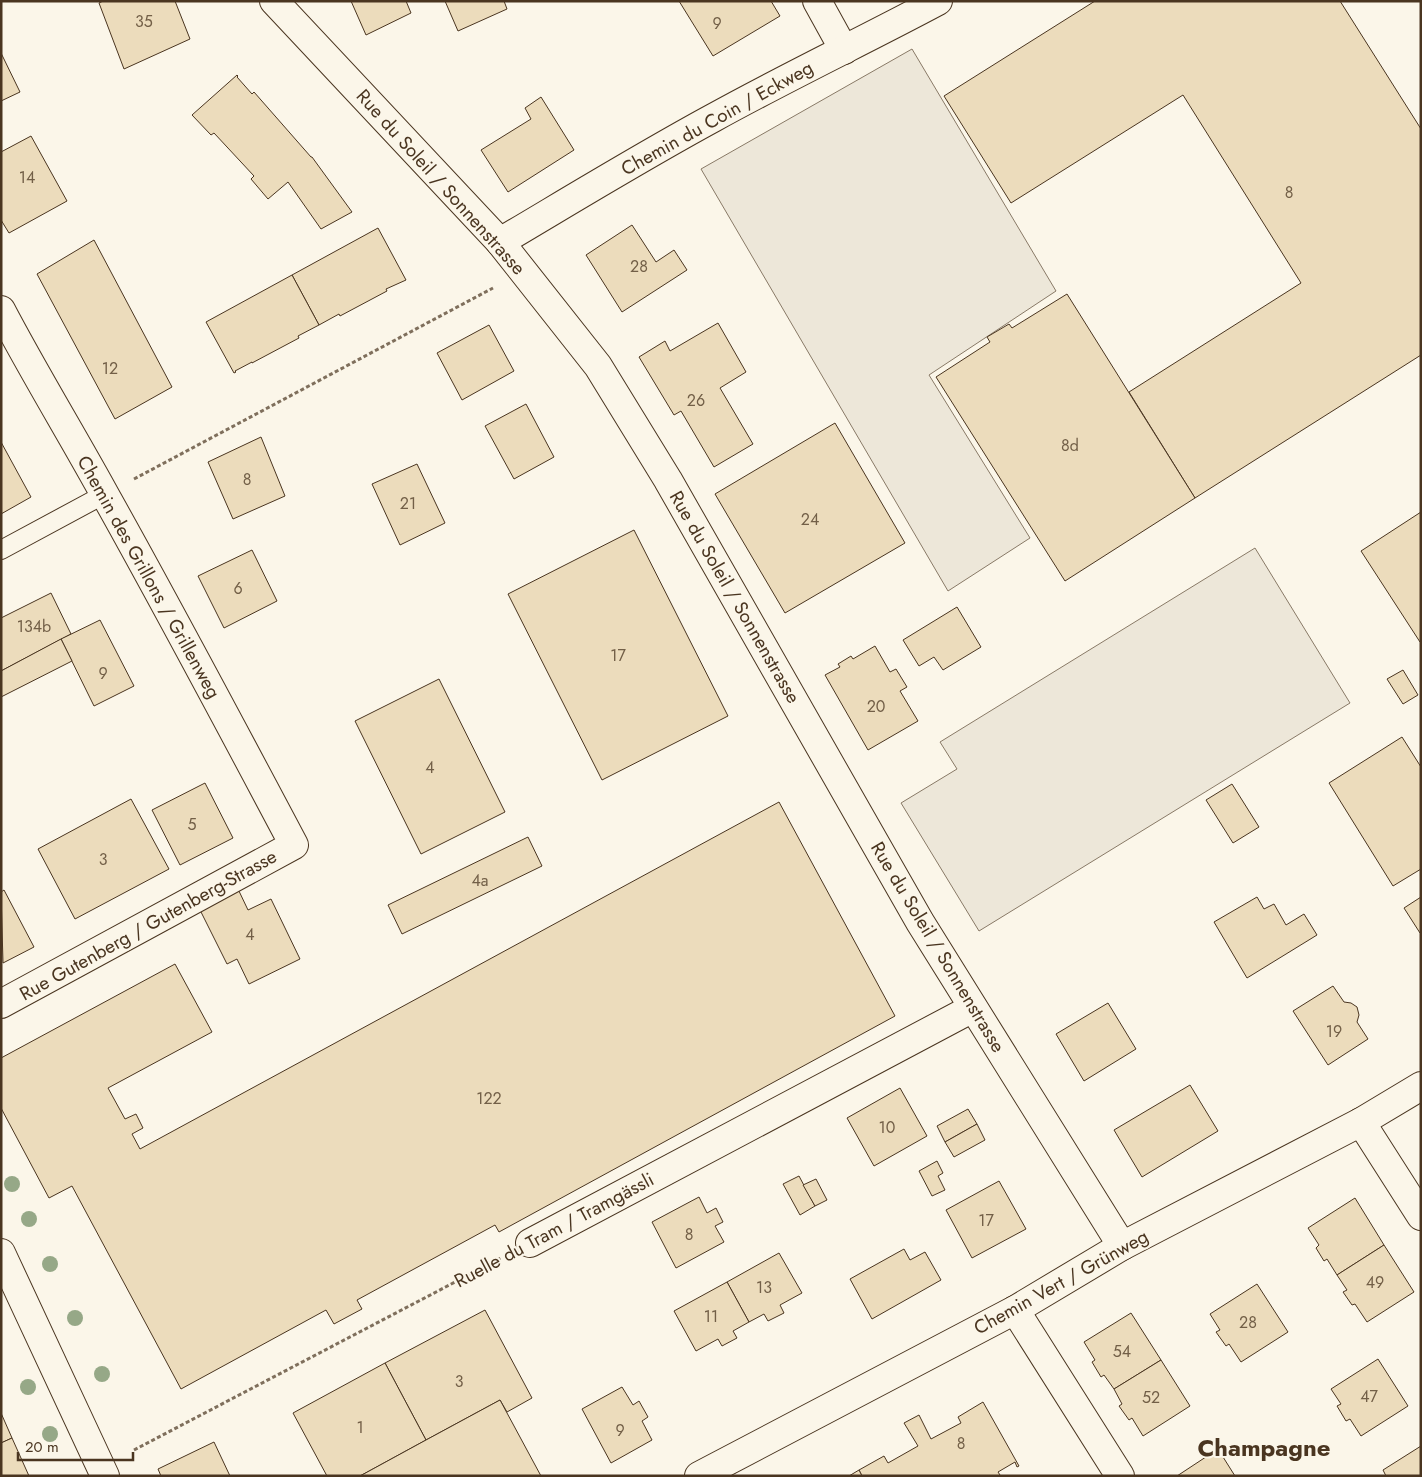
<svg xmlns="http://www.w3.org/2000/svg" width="1422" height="1477" font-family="Jost,sans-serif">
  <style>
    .parking { fill: #ede7d9; stroke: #887966 }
    .building { fill: #ecdcbc; stroke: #4a3520 }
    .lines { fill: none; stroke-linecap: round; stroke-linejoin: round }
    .service-casing { stroke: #4a3520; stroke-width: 20 }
    .minor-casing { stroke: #4a3520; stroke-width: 30 }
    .primary-casing { stroke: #4a3520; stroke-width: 30 }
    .path { stroke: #7f6f5c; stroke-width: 3; stroke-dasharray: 4 2.5; stroke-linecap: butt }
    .service { stroke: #fbf6e9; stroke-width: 18 }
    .minor { stroke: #fbf6e9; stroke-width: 28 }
    .primary { stroke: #fbf6e9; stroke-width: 28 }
    .tree { fill: #96a887 }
    .labels { text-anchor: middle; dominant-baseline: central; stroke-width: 4; stroke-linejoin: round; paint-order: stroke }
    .number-label { font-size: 16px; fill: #725f47 }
    .street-label { font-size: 19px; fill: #4a3520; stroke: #fbf6e9 }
    .district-label { font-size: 24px; font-weight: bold; fill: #4a3520; stroke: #fbf6e9 }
  </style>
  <rect width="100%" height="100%" fill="#fbf6e9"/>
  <!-- parking -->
  <g class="parking">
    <polygon points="912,49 1056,291 929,375 1030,538 948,591 701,169"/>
    <polygon points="1255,548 1350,703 979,931 901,803 957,769 940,742"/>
  </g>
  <!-- building -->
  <g class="building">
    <polygon points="103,1 175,1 190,39 124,69 99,3"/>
    <polygon points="351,1 406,1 411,13 366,35"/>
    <polygon points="445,1 504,1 507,9 458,31"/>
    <polygon points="679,1 771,1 780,16 713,56"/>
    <polygon points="1095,1 1340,1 1421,129 1421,355 1195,498 1129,392 1301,283 1183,95 1011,203 944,96"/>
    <polygon points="1,53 20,92 1,101"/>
    <polygon points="237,75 238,76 237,77 252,94 254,92 311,157 312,157 352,212 321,229 288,182 268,199 251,179 254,176 214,133 211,135 192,115"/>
    <polygon points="541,97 574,150 508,192 481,150 531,119 525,108"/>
    <polygon points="31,136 67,201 9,233 1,220 1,152"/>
    <polygon points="632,225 656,262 674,250 687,270 622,312 586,255"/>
    <polygon points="378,228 406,280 386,289 387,291 340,316 339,314 319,325 292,275"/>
    <polygon points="94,240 172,387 115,419 37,274"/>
    <polygon points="292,275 319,325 298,336 299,338 252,363 252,362 235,371 236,372 234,373 206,322"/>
    <polygon points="1067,294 1195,498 1065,581 936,377 990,342 987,337 1009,324 1012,328"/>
    <polygon points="718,323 746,372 720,388 753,444 714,467 681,411 674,415 639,357 665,341 670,351"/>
    <polygon points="489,325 514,371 462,400 437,353"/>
    <polygon points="526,404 554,457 514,479 485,426"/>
    <polygon points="835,423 905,543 785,613 715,494"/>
    <polygon points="261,437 285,496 233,519 208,462"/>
    <polygon points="1,442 31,497 1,514"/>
    <polygon points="417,464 445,523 400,545 372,484"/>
    <polygon points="1421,512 1421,641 1420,642 1361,551"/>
    <polygon points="634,530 728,716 602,780 508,594"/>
    <polygon points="252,550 277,601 224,628 198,576"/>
    <polygon points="51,593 71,634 1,671 1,618"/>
    <polygon points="957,607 981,647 943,670 934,657 919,666 903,640"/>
    <polygon points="100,620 134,686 94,706 61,639"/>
    <polygon points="61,639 72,661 1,697 1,671"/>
    <polygon points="875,646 890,672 896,669 907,687 900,691 918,721 868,750 825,675 840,667 838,664 851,656 853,659"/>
    <polygon points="1403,670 1418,695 1403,704 1387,679"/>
    <polygon points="439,679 505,812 421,854 355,721"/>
    <polygon points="1402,737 1421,767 1421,869 1393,886 1329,783"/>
    <polygon points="205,783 233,838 180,865 152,810"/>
    <polygon points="1232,784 1259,827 1233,843 1206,800"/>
    <polygon points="131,799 169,869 75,919 38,849"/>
    <polygon points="779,802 895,1016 499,1232 495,1225 357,1300 362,1309 334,1324 326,1310 181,1389 72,1186 49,1198 1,1108 1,1058 175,964 212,1032 108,1088 125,1119 136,1114 143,1128 132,1134 140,1149"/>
    <polygon points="528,837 542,866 402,934 388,905"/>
    <polygon points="238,889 248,910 271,899 300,959 249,984 237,959 227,964 199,908"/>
    <polygon points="4,890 34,947 3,963 1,892"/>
    <polygon points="1257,897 1264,909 1274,904 1286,925 1304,914 1317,935 1247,978 1214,922"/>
    <polygon points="1421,897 1421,932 1420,933 1404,908"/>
    <polygon points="1333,986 1344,1002 1351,1003 1357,1007 1359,1015 1357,1022 1368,1039 1328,1065 1293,1011"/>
    <polygon points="1108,1003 1136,1049 1084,1081 1056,1034"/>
    <polygon points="1190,1085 1218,1131 1142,1177 1114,1130"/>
    <polygon points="900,1088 927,1136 874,1166 847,1118"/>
    <polygon points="968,1109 977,1124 945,1142 937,1126"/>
    <polygon points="977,1124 985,1140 954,1157 945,1142"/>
    <polygon points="937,1161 943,1173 938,1176 945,1190 932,1196 919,1171"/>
    <polygon points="799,1176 815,1206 800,1215 783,1184"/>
    <polygon points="816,1179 827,1200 815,1206 803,1185"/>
    <polygon points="999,1181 1026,1229 972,1258 946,1210"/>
    <polygon points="699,1197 707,1213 716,1208 723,1222 715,1226 724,1242 676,1268 652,1222"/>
    <polygon points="1355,1198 1384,1245 1337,1275 1327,1259 1324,1261 1316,1248 1319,1245 1308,1228"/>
    <polygon points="1384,1245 1414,1292 1367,1322 1355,1304 1352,1305 1343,1292 1347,1290 1337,1275"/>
    <polygon points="904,1249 910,1260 925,1252 941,1280 872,1319 850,1279"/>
    <polygon points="779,1253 802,1293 780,1305 784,1313 768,1321 764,1314 749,1322 727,1282"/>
    <polygon points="727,1282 749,1322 733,1331 737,1338 722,1346 718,1339 696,1351 674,1311"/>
    <polygon points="1257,1284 1288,1332 1241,1362 1229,1344 1226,1346 1216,1332 1220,1330 1210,1314"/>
    <polygon points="485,1310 532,1398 507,1412 500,1400 426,1440 385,1363"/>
    <polygon points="1131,1313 1161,1360 1114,1389 1104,1375 1101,1377 1092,1362 1095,1360 1084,1342"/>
    <polygon points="1378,1359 1408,1406 1361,1436 1350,1419 1346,1421 1337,1406 1341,1404 1331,1389"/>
    <polygon points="1161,1360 1190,1406 1143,1436 1132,1418 1129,1420 1119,1406 1122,1404 1114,1389"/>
    <polygon points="385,1363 426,1440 360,1476 327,1476 293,1413"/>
    <polygon points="622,1387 633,1405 639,1401 648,1417 642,1421 652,1440 611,1463 582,1409"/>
    <polygon points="500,1400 541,1476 360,1476 426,1440"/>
    <polygon points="983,1402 1019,1466 1017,1467 1015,1462 998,1472 1000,1475 998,1476 862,1476 859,1470 884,1456 888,1463 918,1446 904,1423 919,1415 931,1439 961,1423 958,1417"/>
    <polygon points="1,1413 12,1438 1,1443"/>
    <polygon points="12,1438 29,1476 1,1476 1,1443"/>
    <polygon points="214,1442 230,1476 161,1476 158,1469"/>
    <polygon points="1421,1446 1421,1476 1386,1476 1383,1470"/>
    <polygon points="1218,1449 1235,1476 1177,1476"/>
    <polygon points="859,1470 862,1476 849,1476"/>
  </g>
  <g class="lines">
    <!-- service casing -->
    <g class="service-casing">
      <polyline id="service" points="1,550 105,494"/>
    </g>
    <!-- minor casing -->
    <g class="minor-casing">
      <g id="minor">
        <polyline points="274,1 500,242 598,366 668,480 920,922 1122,1246"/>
        <polyline points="817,1 844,50"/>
        <path d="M500,242c71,-42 141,-85 213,-124 74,-41 150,-77 225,-117"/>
        <path d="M1,310c33,63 70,123 104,185 65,116 127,233 189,350l-293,159"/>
        <polyline points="1361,1122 1421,1216"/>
        <polyline points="530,1243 973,1008"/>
        <polyline points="1015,1310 1120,1476"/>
        <polyline points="699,1476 1015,1310 1122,1246 1361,1122 1421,1086"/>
      </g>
    </g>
    <!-- primary casing -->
    <g class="primary-casing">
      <polyline id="primary" points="1,1253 105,1476"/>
    </g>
    <!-- path -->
    <g class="path">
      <polyline points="134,479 493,288"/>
      <polyline points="134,1450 501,1258"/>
    </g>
    <!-- service -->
    <use href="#service" class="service"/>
    <!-- minor -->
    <use href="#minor" class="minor"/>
    <!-- primary -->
    <use href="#primary" class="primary"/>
  </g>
  <!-- trees -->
  <g class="tree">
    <circle cx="12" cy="1184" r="8"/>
    <circle cx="29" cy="1219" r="8"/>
    <circle cx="50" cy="1264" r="8"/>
    <circle cx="75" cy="1318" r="8"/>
    <circle cx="102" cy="1374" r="8"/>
    <circle cx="28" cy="1387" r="8"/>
    <circle cx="50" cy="1434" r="8"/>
  </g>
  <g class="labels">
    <!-- number labels -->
    <g class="number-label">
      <text x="144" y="21">35</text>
      <text x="717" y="23">9</text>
      <text x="27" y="177">14</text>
      <text x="1289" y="192">8</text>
      <text x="639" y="266">28</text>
      <text x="110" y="368">12</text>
      <text x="696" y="400">26</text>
      <text x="1070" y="445">8d</text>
      <text x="247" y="479">8</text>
      <text x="408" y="503">21</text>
      <text x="810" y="519">24</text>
      <text x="238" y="588">6</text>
      <text x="34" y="626">134b</text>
      <text x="618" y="655">17</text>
      <text x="103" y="673">9</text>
      <text x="876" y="706">20</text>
      <text x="430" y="767">4</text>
      <text x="192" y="824">5</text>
      <text x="103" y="859">3</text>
      <text x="480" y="880">4a</text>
      <text x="250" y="934">4</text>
      <text x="1334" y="1031">19</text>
      <text x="489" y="1098">122</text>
      <text x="887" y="1127">10</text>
      <text x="986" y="1220">17</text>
      <text x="689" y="1234">8</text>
      <text x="1375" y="1282">49</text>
      <text x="764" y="1287">13</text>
      <text x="711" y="1316">11</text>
      <text x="1248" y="1322">28</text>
      <text x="1122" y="1351">54</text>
      <text x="459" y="1381">3</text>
      <text x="1369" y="1396">47</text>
      <text x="1151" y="1397">52</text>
      <text x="360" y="1427">1</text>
      <text x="620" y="1430">9</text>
      <text x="961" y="1443">8</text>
    </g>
    <!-- street labels -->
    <g class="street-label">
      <text transform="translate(717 118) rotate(-29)">Chemin du Coin / Eckweg</text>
      <text transform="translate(441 182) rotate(48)">Rue du Soleil / Sonnenstrasse</text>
      <text transform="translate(149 577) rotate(61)">Chemin des Grillons / Grillenweg</text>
      <text transform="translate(735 597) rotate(60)">Rue du Soleil / Sonnenstrasse</text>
      <text transform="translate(148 925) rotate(-29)">Rue Gutenberg / Gutenberg-Strasse</text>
      <text transform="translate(938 947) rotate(59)">Rue du Soleil / Sonnenstrasse</text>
      <text transform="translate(554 1230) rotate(-28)">Ruelle du Tram / Tramgässli</text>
      <text transform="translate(1061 1282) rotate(-29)">Chemin Vert / Grünweg</text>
    </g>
    <!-- district labels -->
    <g class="district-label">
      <text x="1264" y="1447">Champagne</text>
    </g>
  </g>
  <!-- border -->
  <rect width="1422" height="1477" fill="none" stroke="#4a3520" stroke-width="5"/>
  <!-- scale -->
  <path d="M18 1452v8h115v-8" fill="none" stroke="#4a3520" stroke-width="2.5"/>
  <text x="25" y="1452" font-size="15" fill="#4a3520" stroke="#fbf6e9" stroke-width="4" paint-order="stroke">20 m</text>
</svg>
